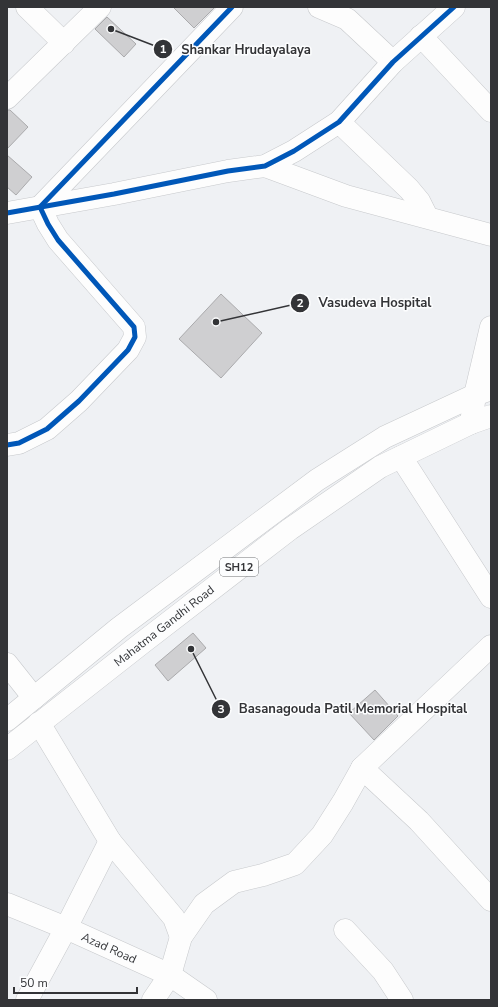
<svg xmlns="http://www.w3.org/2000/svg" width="498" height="1007" font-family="'Nunito Sans',sans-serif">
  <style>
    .building { fill: #cfcfd1; stroke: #aaaaac }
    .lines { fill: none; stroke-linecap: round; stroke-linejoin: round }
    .minor-casing { stroke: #c7c9cc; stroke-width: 23 }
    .major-casing { stroke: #c7c9cc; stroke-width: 23 }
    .minor { stroke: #fdfdfd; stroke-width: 22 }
    .major { stroke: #fdfdfd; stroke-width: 22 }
    .cycleway-casing { stroke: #fcfdfe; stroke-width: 8 }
    .cycleway { stroke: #0057b8; stroke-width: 5 }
    .labels { text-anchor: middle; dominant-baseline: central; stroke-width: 3; stroke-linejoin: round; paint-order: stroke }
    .shield { fill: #fcfdfe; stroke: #6f7073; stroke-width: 1 }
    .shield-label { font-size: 11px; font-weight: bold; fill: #333437 }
    .street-label { font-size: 12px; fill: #333437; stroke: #fcfdfe }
    .leader { fill: none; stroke: #333437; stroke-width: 1.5 }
    .callout-dot { fill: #333437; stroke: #fcfdfe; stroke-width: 1.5 }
    .mark-label { font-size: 12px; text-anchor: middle; font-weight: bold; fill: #fff }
    .callout-label { font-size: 13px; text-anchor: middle; font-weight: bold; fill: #333437; stroke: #fcfdfe; stroke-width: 3; stroke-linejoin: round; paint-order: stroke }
  </style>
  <rect width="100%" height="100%" fill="#eff1f4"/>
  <!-- building -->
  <g class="building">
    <polygon points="173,7 215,7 194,28"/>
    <polygon points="107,17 136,44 124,57 95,29"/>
    <polygon points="7,110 10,110 28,127 7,149"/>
    <polygon points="7,155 32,177 16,195 7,187"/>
    <polygon points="221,294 262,333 221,378 179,339"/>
    <polygon points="193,633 206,648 168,681 155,665"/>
    <polygon points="375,690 398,716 374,740 349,713"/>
  </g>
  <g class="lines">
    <!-- minor casing -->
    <g class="minor-casing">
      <g id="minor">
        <polyline points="27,7 64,43"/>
        <polyline points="319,7 347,19 393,62"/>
        <polyline points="421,36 491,111"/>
        <polyline points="7,98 100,7"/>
        <polyline points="339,122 409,189 419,201 427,217"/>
        <polyline points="265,166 346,196 491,235"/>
        <polyline points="7,213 114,194 228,171 265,166 294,151 339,122 393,62 454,7"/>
        <polyline points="471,423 475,395 491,327"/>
        <polyline points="7,445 19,443 47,429 79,401 128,350 135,337 134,327 58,240 48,224 40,207 232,7"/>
        <polyline points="401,457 491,597"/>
        <polyline points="7,664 34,698"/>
        <polyline points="39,723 110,841 174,918 181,937"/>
        <polyline points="362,768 419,821 491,900"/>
        <polyline points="7,904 66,928 170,975 206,1000"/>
        <polyline points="345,930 383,971 402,1000"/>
        <polyline points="27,1000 66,928 110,841"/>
        <polyline points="153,1000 170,975 181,937 204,904 234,882 263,875 295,864 322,835 343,802 362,768 491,646"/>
      </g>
    </g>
    <!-- major casing -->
    <g class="major-casing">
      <g id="major">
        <polyline points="7,720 119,628 317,480 385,437 475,395 491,389"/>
        <polyline points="7,749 142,643 290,529 380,467 471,423 491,416"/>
      </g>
    </g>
    <!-- minor -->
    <use href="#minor" class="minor"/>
    <!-- major -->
    <use href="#major" class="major"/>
    <!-- cycleway casing -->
    <g class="cycleway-casing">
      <g id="cycleway">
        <polyline points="7,213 114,194 228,171 265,166 294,151 339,122 393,62 454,7"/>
        <polyline points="7,445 19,443 47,429 79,401 128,350 135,337 134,327 58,240 48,224 40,207 232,7"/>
      </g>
    </g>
    <!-- cycleway -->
    <use href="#cycleway" class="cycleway"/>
  </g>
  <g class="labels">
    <!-- shield labels -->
    <rect class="shield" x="220" y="558" width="38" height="18" rx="3"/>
    <g class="shield-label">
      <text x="239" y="567">SH12</text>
    </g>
    <!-- street labels -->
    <g class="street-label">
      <text transform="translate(164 626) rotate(-38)">Mahatma Gandhi Road</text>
      <text transform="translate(109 948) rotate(24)">Azad Road</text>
    </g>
  </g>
  <!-- callouts -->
  <path class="leader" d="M111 29L163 49M216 322L300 303M191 649L221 709"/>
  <g class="callout-dot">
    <circle cx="111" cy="29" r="4"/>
    <circle cx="216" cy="322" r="4"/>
    <circle cx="191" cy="649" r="4"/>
    <circle cx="163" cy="49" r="10"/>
    <circle cx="300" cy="303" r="10"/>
    <circle cx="221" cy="709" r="10"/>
  </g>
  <g class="mark-label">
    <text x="163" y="53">1</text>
    <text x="300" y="307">2</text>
    <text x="221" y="713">3</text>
  </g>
  <g class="callout-label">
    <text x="246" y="54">Shankar Hrudayalaya</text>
    <text x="375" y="307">Vasudeva Hospital</text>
    <text x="353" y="713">Basanagouda Patil Memorial Hospital</text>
  </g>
  <!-- border -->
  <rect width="498" height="1007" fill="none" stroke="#333437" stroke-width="16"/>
  <!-- scale -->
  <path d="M14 987v6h123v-6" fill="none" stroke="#333437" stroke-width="2"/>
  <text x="20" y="987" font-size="12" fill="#333437" stroke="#fcfdfe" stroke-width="3" paint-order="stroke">50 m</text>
</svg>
